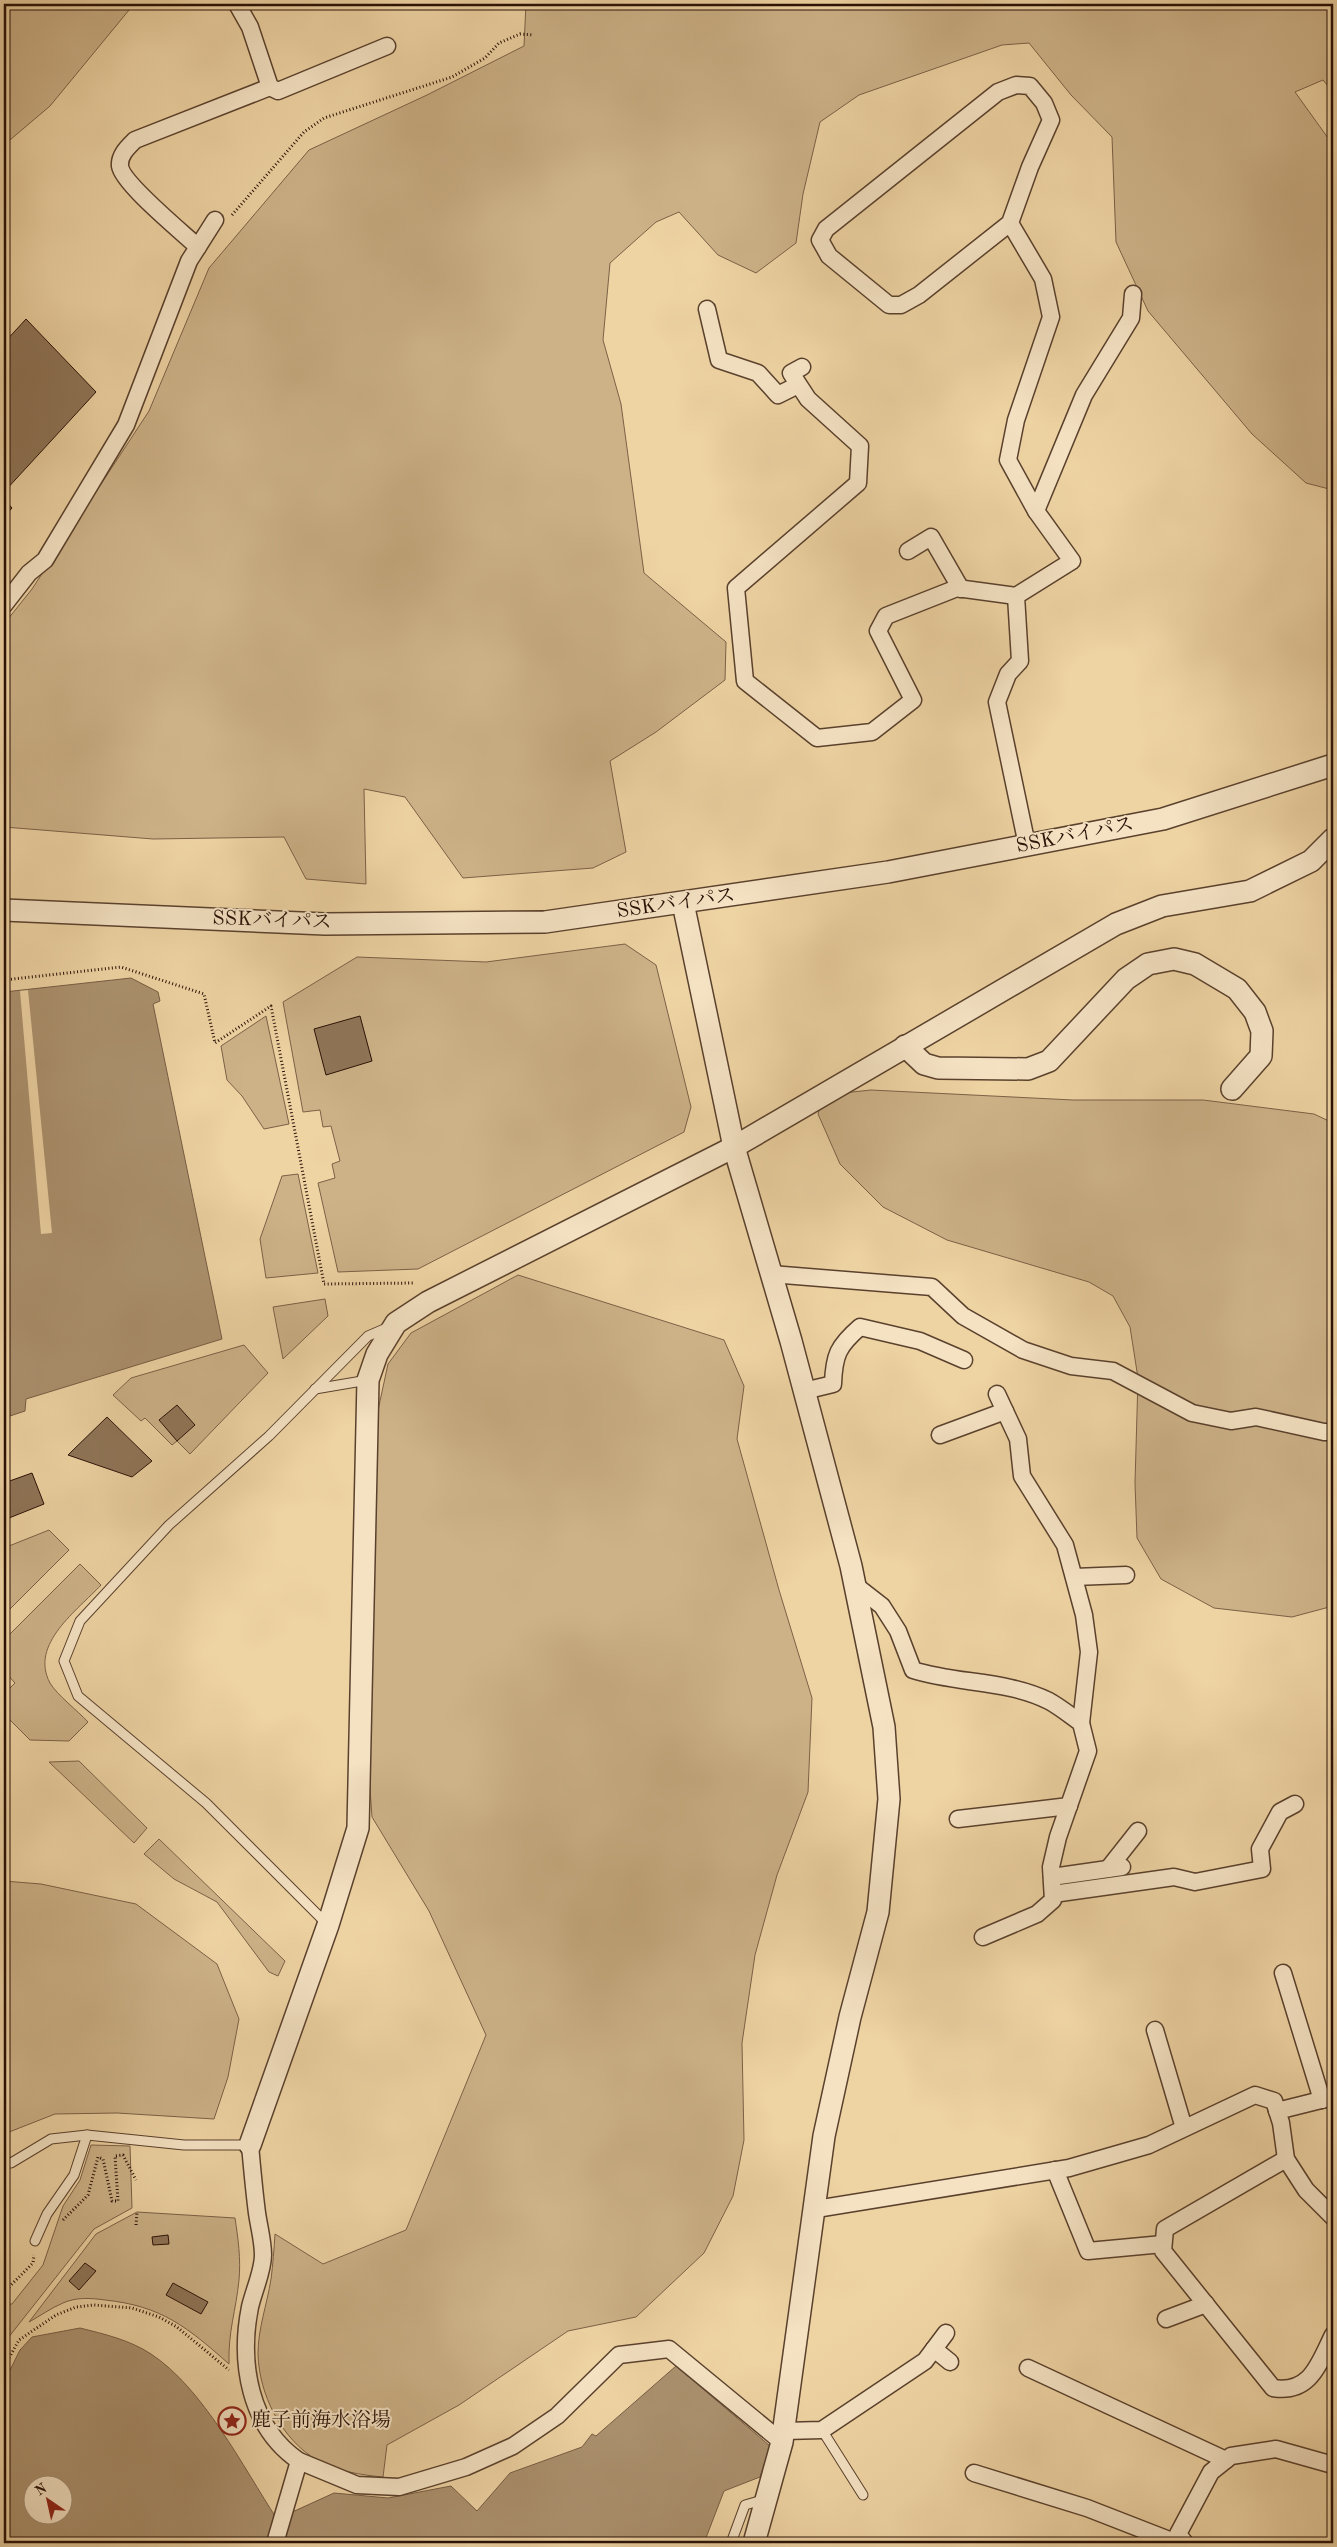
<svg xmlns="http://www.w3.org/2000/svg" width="1337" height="2547" font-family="'Old Standard TT','Noto Serif JP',serif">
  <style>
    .green { fill: #cdb288; stroke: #7b6147 }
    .water { fill: #ab916e; stroke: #775d44; fill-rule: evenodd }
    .pier { fill: #eed3a3 }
    .building { fill: #8f7558; stroke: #291006 }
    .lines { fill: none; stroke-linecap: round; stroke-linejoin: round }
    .service-casing { stroke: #5a412d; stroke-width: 11 }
    .minor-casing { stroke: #5a412d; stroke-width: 19 }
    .tertiary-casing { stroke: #5a412d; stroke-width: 24 }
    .path { stroke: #291006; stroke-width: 3; stroke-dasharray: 1 2.5; stroke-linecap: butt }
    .service { stroke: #f4e2c3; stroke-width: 9 }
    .minor { stroke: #f4e2c3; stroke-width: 16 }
    .tertiary { stroke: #f4e2c3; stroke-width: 21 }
    .labels { text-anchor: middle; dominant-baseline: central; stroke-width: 4; stroke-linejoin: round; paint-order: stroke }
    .street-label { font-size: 20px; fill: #291006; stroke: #f4e2c3 }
    .poi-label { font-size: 20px; fill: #291006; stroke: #f4e2c3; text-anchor: start }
  </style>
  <rect width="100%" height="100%" fill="#eed3a3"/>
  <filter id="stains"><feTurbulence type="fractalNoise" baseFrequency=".004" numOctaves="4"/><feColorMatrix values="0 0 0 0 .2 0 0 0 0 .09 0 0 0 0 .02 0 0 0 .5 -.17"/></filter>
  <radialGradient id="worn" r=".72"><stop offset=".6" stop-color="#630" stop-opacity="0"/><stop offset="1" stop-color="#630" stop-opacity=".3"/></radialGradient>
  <!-- green -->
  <g class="green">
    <polygon points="4,4 134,4 50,106 4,145"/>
    <polygon points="526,4 1333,4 1333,92 1323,80 1295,92 1333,145 1333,490 1306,483 1252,434 1148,311 1116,242 1112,137 1071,95 1029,43 1002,45 859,95 820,122 803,194 796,243 756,273 718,255 679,212 656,222 610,263 603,340 621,404 644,573 726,642 725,680 656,732 610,761 626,852 593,868 463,878 405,797 364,789 366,884 306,879 284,837 153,839 4,827 4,624 32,589 149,411 209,268 309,150 427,95 524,46"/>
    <polygon points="625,944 656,965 691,1107 684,1132 418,1269 338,1272 318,1183 335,1178 332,1164 340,1161 331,1126 323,1127 320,1110 303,1112 283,1002 357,957 486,962"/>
    <polygon points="266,1016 289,1124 264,1129 242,1096 227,1080 221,1046"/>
    <polygon points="871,1090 1073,1100 1203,1100 1314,1114 1333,1123 1333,1606 1292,1617 1214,1608 1161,1579 1137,1538 1135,1483 1138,1378 1130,1327 1113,1296 1089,1282 947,1240 883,1207 840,1164 818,1114 824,1095"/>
    <polygon points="298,1174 318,1273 266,1278 260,1239 282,1176"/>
    <path d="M518,1275l206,65 20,46 -7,53 42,151 33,108 -4,94 -31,83 -22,80 -13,88 2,97 -11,56 -29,57 -68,64 -68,14 -109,74 -72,40 -4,32c-22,-2 -47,-6 -66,-17 -36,-21 -58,-66 -59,-106 0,-26 9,-49 13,-75 2,-15 3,-30 4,-45l48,30 83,-34 80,-195 -57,-124 -57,-94 -3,-42 6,-351 13,-60 23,-31z"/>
    <polygon points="325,1299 328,1316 283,1359 273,1307"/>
    <polygon points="244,1345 268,1373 190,1454 177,1441 172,1445 145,1418 141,1421 113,1395 131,1378"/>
    <polygon points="49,1530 69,1550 4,1615 4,1548"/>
    <path d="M80,1564l21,21c-23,25 -72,59 -51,98 7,12 28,28 38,39l-19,19 -39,-1 -26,-26v-20l11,-11 -11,-12v-31z"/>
    <polygon points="79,1761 147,1828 134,1843 49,1762"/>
    <polygon points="159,1839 285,1961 278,1976 269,1972 217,1902 174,1879 144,1854"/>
    <polygon points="4,1881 41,1884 136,1904 217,1964 239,2019 228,2077 214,2119 117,2113 55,2114 4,2134"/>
    <polygon points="91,2145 130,2146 132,2208 94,2229 4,2343 4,2305 12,2304 43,2265 63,2206 80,2180"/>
    <path d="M137,2212l98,6c3,20 6,41 4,62 -3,31 -11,51 -10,84 -42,-37 -67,-58 -124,-64 -14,-2 -29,-3 -42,3 -12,5 -23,13 -34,19l67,-88z"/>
  </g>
  <!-- water -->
  <g class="water">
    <polygon points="131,978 158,992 160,1001 153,1004 222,1339 26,1399 25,1411 4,1418 4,992"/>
    <path d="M80,2328c24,6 50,12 71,26 52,34 92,113 126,165l57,-26 54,5 63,-12 26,25 33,-38 72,-26 10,-13 4,2 80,-70 94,80 -10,31 -36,14 -20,52h-700v-161l16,-32 12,-13zM32,2484h30v30h-30z"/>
  </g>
  <!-- pier -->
  <polygon class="pier" points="28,990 52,1233 41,1234 20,991"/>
  <!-- building -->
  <g class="building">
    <polygon points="26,319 96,392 4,492 4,343"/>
    <polygon points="4,499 12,508 4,517"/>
    <polygon points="360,1016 372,1061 326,1075 314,1029"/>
    <polygon points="177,1405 195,1425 177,1441 159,1420"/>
    <polygon points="107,1417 152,1461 132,1477 68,1455"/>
    <polygon points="32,1473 44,1504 4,1520 4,1483"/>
    <polygon points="168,2235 169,2244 153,2245 152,2237"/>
    <polygon points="85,2263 96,2271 79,2290 69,2281"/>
    <polygon points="173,2283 208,2302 201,2314 166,2295"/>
  </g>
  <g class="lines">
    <!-- service casing -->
    <g class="service-casing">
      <g id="service">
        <polyline points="315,1389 368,1380"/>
        <polyline points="327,1924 206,1803 78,1696 64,1661 80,1621 169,1525 269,1436 368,1336 389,1327"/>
        <polyline points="4,2162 11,2163 51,2139 87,2135 184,2145 250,2145"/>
        <polyline points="35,2241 47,2214 74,2175 87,2135"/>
        <polyline points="822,2430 863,2495"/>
        <polyline points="731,2543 745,2505 766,2499"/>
      </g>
    </g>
    <!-- minor casing -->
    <g class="minor-casing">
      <g id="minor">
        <polyline points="237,4 250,27 270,87 278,91 387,46"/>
        <polyline points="1010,223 919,295 901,305 889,305 829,256 820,240 826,229 998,92 1016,85 1030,86 1044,103 1051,120 1030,167 1010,223 1043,279 1051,317 1016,420 1008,460 1036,511 1072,561 1016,596 1020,661 1008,674 997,702 1027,845"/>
        <path d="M198,247c-15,-14 -76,-64 -78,-81 -1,-11 8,-19 15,-26l135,-53"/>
        <polyline points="707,309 719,360 758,373 778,395 798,385"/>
        <polyline points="802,367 791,373 808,399 860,446 858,483 736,588 745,681 817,738 872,732 913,700 878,631 886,616 957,588 1016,596"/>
        <polyline points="1036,511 1084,395 1131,318 1133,294"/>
        <polyline points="908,551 931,537 961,589"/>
        <polyline points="4,605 29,573 45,560 126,425 189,261 215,220"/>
        <polyline points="771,1274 932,1287 963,1316 1023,1350 1071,1366 1113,1371 1192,1413 1231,1421 1256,1417 1324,1432 1333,1432"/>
        <path d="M804,1391l29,-7c1,-29 5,-38 27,-57l60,14 44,19"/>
        <polyline points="997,1394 1018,1439 1022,1476 1065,1545 1084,1615 1089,1652 1081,1723"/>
        <polyline points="940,1435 1005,1411"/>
        <polyline points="1074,1577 1126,1575"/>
        <path d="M855,1585l27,21 16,25 15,39c44,14 94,10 136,31 11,6 22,15 32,22l7,28 -30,86 -7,30 2,33 -16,14 -54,23"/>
        <polyline points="958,1819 1069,1806"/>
        <polyline points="1108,1869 1138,1831"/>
        <polyline points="1052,1877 1122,1867"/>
        <polyline points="1053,1894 1174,1877 1195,1882 1262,1869 1260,1849 1280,1812 1295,1804"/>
        <polyline points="1283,1973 1322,2100"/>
        <polyline points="1155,2030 1184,2128"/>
        <polyline points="1277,2111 1333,2097"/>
        <path d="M250,2145c2,22 4,45 7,68 2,14 6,28 6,42 0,16 -9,35 -13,52 -11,55 -1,120 49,154l-24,82"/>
        <path d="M1286,2159l-121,70 -2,22 110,137c38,6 46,-25 60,-53"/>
        <polyline points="1055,2170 1088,2251 1163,2244"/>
        <polyline points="816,2209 1069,2168 1149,2145 1255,2095 1274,2101 1281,2123 1286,2159 1306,2190 1333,2217"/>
        <polyline points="1166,2319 1206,2304"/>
        <polyline points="934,2349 950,2362"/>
        <polyline points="1028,2368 1226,2460"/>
        <polyline points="784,2431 822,2430 925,2361 946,2333"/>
        <polyline points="299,2461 357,2485 399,2487 466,2467 513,2446 557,2416 619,2355 669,2349 782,2442"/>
        <polyline points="974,2473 1087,2508 1177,2543"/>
        <polyline points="1185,2543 1178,2534 1211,2472 1231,2456 1276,2449 1333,2465"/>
      </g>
    </g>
    <!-- tertiary casing -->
    <g class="tertiary-casing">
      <g id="tertiary">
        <polyline points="683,903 734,1147 791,1341 851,1566 884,1727 889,1799 878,1912 850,2017 824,2136 782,2442 754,2543"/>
        <polyline points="4,910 325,924 545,922 888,872 1163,819 1333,765"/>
        <polyline points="905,1046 924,1064 938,1068 1028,1069 1049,1061 1126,979 1148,964 1174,959 1195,964 1237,989 1255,1012 1262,1031 1261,1056 1232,1089"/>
        <polyline points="250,2145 328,1925 358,1828 368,1380 377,1354 396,1323 428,1302 734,1147 1116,924 1162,906 1250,891 1311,861 1333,839"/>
      </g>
    </g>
    <!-- path -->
    <g class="path">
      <polyline points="232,215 304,132 324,118 452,77 485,58 499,43 520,34 533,35"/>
      <polyline points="4,980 121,967 204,994 215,1043 271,1006 324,1284 415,1283"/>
      <polyline points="63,2220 88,2195 98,2157 103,2159 112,2201 118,2201 115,2156 123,2155 136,2180"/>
      <polyline points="136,2225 137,2212"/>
      <polyline points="4,2292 33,2263 34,2255"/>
      <polyline points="4,2367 19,2340 56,2315 76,2307 94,2305 132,2308 159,2317 177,2327 229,2370"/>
    </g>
    <!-- service -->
    <use href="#service" class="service"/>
    <!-- minor -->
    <use href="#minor" class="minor"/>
    <!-- tertiary -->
    <use href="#tertiary" class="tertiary"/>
  </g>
  <!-- icons -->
  <defs>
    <g id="sight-ring" transform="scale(1.4375)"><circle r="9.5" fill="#f4e2c3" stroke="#8f2418" stroke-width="1.5"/><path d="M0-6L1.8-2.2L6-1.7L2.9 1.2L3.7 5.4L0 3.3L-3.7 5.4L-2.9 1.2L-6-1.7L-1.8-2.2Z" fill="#8f2418"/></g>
  </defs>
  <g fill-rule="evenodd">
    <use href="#sight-ring" x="232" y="2421"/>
  </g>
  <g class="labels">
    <!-- street labels -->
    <g class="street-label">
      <text transform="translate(1075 836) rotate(-11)">SSKバイパス</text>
      <text transform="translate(676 904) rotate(-8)">SSKバイパス</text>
      <text transform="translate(272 921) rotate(2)">SSKバイパス</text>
    </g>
    <!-- poi labels -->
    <g class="poi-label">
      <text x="251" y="2421">鹿子前海水浴場</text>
    </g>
  </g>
  <!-- margin -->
  <rect width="1337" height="2547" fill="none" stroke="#eed3a3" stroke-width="20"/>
  <rect x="5" y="5" width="1327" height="2537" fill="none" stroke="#291006" stroke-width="2.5"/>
  <rect x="10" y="10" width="1317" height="2527" fill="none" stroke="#291006"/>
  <!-- north arrow -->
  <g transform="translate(48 2500) rotate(326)"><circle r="24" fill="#f4e2c3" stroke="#a38e77"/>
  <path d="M0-4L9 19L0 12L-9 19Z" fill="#8f2418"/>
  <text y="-8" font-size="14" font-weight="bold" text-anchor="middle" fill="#291006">N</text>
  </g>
  <rect width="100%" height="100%" filter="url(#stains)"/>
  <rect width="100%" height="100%" fill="url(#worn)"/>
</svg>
